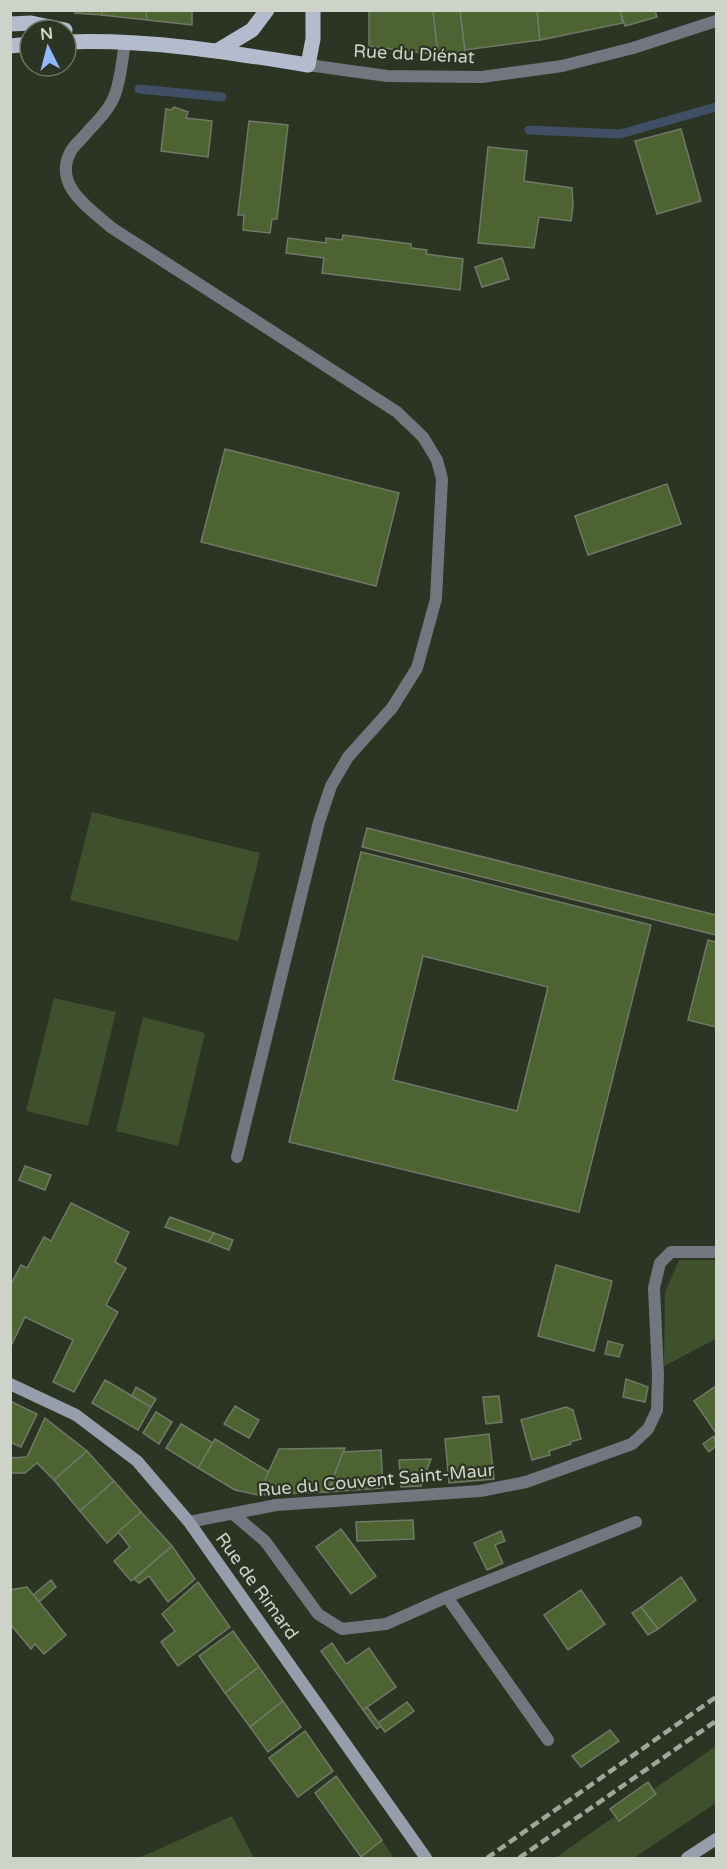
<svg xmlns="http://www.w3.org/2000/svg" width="727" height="1869" font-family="'Varela Round',sans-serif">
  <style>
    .green { fill: #3f502d }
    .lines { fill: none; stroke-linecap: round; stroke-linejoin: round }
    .stream { stroke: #404e66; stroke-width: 9 }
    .building { fill: #4d6432; stroke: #707967; stroke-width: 1.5; fill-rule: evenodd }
    .lane { stroke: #72777f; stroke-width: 12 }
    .street { stroke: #72777f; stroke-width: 12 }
    .secondary { stroke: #979eab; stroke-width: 12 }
    .primary { stroke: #b3bccd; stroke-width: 15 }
    .rail { stroke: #a0a69a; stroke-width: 4.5; stroke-dasharray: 9 4.5; stroke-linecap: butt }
    .labels { text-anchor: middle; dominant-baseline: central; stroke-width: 4.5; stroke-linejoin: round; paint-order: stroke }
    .street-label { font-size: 18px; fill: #ced3c9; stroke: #2c3424 }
  </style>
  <rect width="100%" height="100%" fill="#2c3424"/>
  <!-- green -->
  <g class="green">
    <polygon points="92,812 260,853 238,941 70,900"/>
    <polygon points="54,998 116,1012 88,1126 26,1111"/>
    <polygon points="143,1017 205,1033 178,1146 116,1131"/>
    <polygon points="679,1260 716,1260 716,1339 664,1366 665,1292"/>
    <polygon points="716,1746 716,1803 634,1858 555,1858"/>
    <polygon points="232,1816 254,1858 139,1858"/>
    <polygon points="382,1840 394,1858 359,1858"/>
  </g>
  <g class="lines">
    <!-- stream -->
    <g class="stream">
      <polyline points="139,89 222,97"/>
      <polyline points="529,130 620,134 716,107"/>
    </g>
  </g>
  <!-- building -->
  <g class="building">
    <polygon points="75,10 102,10 102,15 75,13"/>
    <polygon points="102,10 146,10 147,20 102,15"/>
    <polygon points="146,10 192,10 192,25 147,20"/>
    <polygon points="369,10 433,10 438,55 369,46"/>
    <polygon points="433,10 460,10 465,52 438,55"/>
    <polygon points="460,10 537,10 540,40 465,50"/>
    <polygon points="537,10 620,10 623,23 540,40"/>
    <polygon points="620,10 655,10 657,17 625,26"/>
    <polygon points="174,107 188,112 186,118 212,121 208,157 161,151 166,109 171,110"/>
    <polygon points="249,121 288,125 277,219 272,219 270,233 243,230 244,215 238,215"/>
    <polygon points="681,129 701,201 657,214 635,141"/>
    <polygon points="488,147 527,151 524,181 572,188 573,206 571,221 539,217 534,248 478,243"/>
    <polygon points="343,235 411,244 411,248 427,250 426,254 463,259 460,290 322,273 324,258 286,253 288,238 326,243 326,238 342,240"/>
    <polygon points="502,258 509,279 482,287 475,267"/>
    <polygon points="225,449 399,493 376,586 201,542"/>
    <polygon points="667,484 681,524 588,555 575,516"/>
    <polygon points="367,828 716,915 716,935 362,847"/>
    <path d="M361,852l290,73 -72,287 -290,-70zM423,956l125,31 -31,124 -124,-31z"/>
    <polygon points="708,940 716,942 716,1027 688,1020"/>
    <polygon points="25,1166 51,1175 45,1190 19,1180"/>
    <polygon points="71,1203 129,1232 115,1262 126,1268 106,1305 118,1312 74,1392 53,1382 73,1340 25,1317 10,1348 10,1286 21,1265 27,1268 44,1237 51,1241"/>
    <polygon points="170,1217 214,1233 208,1242 165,1227"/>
    <polygon points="214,1233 233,1240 229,1250 208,1242"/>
    <polygon points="556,1265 612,1281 594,1351 538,1336"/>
    <polygon points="608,1341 623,1345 619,1357 605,1354"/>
    <polygon points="626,1379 648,1387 645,1402 623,1397"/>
    <polygon points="105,1380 151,1407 138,1430 92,1403"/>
    <polygon points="716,1386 716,1433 694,1401"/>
    <polygon points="136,1387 156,1399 151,1407 132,1396"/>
    <polygon points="499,1396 502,1422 486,1424 483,1397"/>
    <polygon points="10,1401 37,1414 21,1447 10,1442"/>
    <polygon points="235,1406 259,1420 249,1438 224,1424"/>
    <polygon points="566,1407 573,1410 581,1439 570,1442 571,1444 549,1451 550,1455 532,1460 521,1420"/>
    <polygon points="156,1412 172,1422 159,1444 143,1433"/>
    <polygon points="45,1418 87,1451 54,1480 37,1463 25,1473 10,1473 10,1458 27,1457"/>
    <polygon points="181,1424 213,1443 198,1468 166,1448"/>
    <polygon points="489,1434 494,1479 449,1483 445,1439"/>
    <polygon points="714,1436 716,1446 709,1452 703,1444"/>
    <polygon points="215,1439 269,1472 258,1495 235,1490 198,1468"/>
    <polygon points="345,1448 328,1492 258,1495 279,1449"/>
    <polygon points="381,1450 383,1488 328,1492 343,1452"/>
    <polygon points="87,1451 114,1481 80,1511 54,1480"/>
    <polygon points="431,1459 421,1486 401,1487 399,1460"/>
    <polygon points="114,1481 141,1512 107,1543 80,1511"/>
    <polygon points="141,1512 172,1546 131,1581 114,1561 130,1547 118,1532"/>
    <polygon points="413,1520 414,1539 357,1541 356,1522"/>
    <polygon points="341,1529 376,1576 351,1594 316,1547"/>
    <polygon points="501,1531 505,1541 495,1545 503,1563 487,1570 474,1543"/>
    <polygon points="172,1546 195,1579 168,1602 149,1576 139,1583 134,1579"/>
    <polygon points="681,1577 696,1600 658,1629 641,1607"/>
    <polygon points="51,1580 56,1587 39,1602 33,1595"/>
    <polygon points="198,1582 230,1627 178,1666 161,1642 175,1631 162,1614"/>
    <polygon points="27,1587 66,1635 44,1654 35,1644 31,1649 10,1624 10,1590"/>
    <polygon points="581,1590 605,1624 568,1650 544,1615"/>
    <polygon points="641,1607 658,1629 648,1635 632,1613"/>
    <polygon points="233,1631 259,1667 225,1693 199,1656"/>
    <polygon points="332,1643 346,1664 369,1648 396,1687 363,1710 321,1651"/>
    <polygon points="259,1667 283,1701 250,1727 225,1693"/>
    <polygon points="283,1701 301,1727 268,1752 250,1727"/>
    <polygon points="407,1702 414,1711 385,1732 378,1723"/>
    <polygon points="367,1707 381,1726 377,1729 363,1710"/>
    <polygon points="610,1730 619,1741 581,1767 572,1756"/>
    <polygon points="305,1731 333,1771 298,1797 269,1758"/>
    <polygon points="336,1776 382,1840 361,1857 315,1793"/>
    <polygon points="648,1782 656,1794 619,1821 610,1809"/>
  </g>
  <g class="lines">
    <!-- lane -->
    <g class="lane">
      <path d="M125,42c-3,18 -4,38 -11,55 -5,12 -16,24 -25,33 -5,7 -13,13 -18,21 -19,34 18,57 41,77l285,184 26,25 14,23 5,19 -6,120 -19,69 -25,40 -44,49 -17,29 -12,36 -82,335"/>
      <polyline points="233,1514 265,1541 318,1614 342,1629 386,1624 447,1597 636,1522"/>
      <polyline points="447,1597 548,1740"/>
    </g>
    <!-- street -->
    <g class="street">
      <polyline points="308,65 387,76 482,77 562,66 633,48 716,21"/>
      <polyline points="189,1522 276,1505 480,1491 526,1482 632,1444 648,1429 657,1410 658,1375 654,1288 660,1263 671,1252 716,1252"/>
    </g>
    <!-- secondary -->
    <g class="secondary">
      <polyline points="10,1384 76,1415 137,1461 189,1522 426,1858"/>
      <polyline points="687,1858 716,1839"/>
    </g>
    <!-- primary -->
    <g class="primary">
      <polyline points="10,24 31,23 65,30"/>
      <path d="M66,42c81,-3 162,10 242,23l5,-26v-29"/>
      <polyline points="10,46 30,44"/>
      <polyline points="217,51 252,30 267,10"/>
    </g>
    <!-- rail -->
    <g class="rail">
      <polyline points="487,1858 716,1697"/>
      <polyline points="519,1858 716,1721"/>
    </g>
  </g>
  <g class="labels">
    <!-- street labels -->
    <g class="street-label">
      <text transform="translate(414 54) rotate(3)">Rue du Diénat</text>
      <text transform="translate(376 1480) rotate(-5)">Rue du Couvent Saint-Maur</text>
      <text transform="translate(257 1586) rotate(54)">Rue de Rimard</text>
    </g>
  </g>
  <!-- border -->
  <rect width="727" height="1869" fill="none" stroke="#ced3c9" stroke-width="24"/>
  <!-- north arrow -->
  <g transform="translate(48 48) rotate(354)"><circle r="28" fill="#2c3424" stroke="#6d7466" stroke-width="1.5"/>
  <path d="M0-4.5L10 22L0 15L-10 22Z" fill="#91b8fd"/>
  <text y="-9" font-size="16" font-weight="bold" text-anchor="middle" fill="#ced3c9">N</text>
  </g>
</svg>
